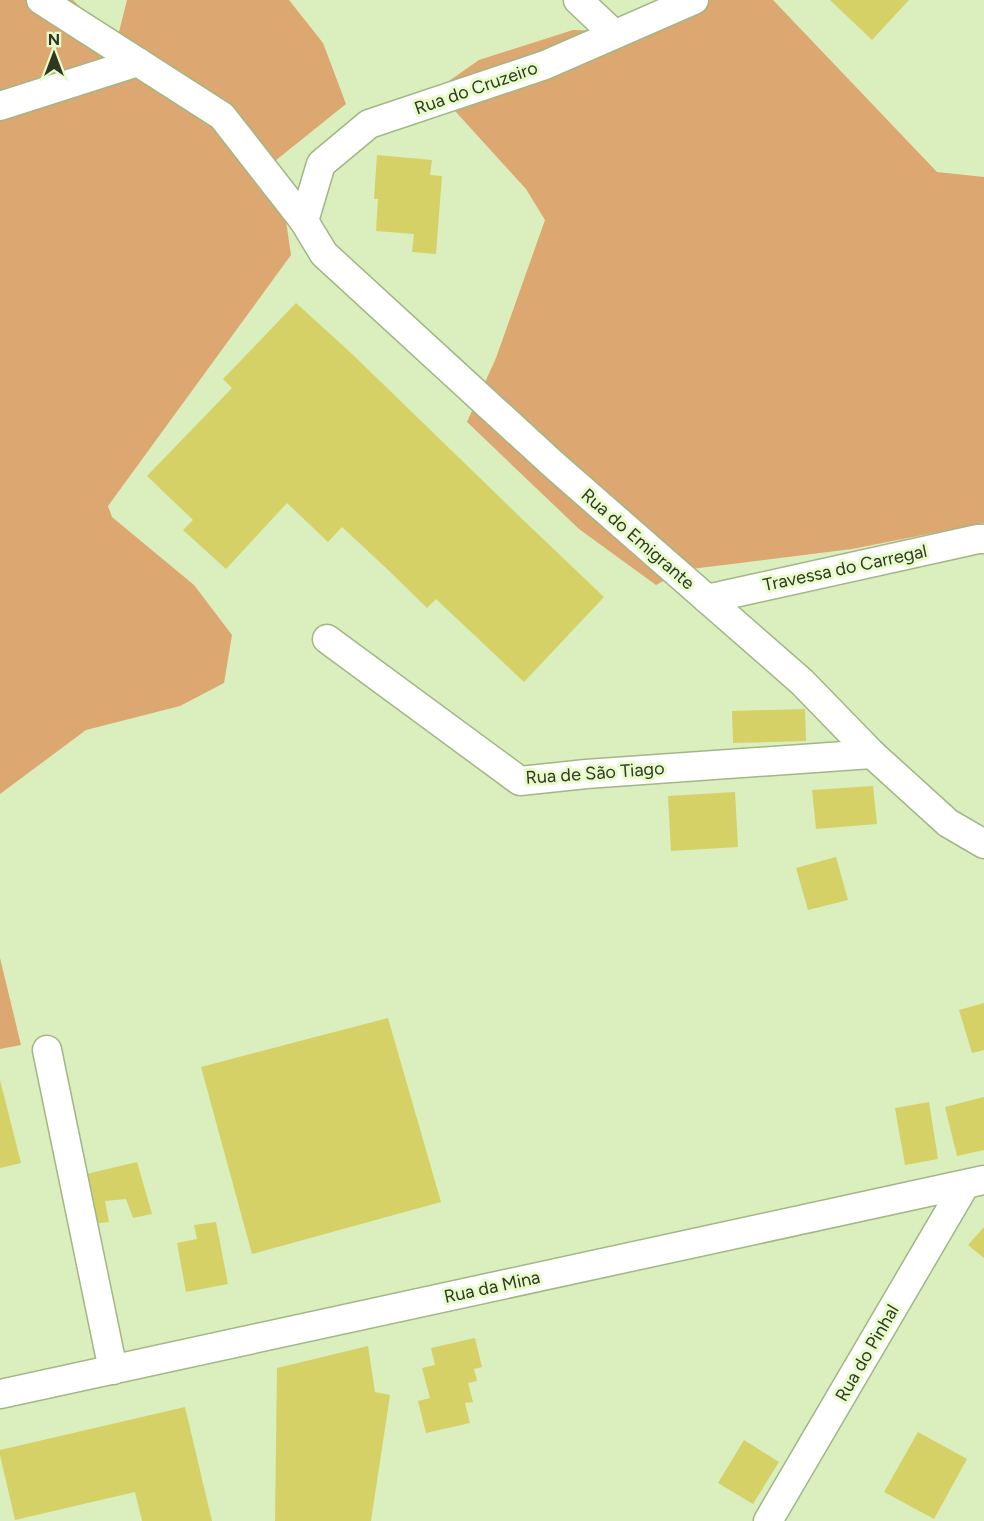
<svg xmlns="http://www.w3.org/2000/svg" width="984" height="1521" font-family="Figtree,sans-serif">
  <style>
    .green { fill: #dca770 }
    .building { fill: #d5d167 }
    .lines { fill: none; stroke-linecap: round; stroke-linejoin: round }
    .minor-casing { stroke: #a2b686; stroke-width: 31 }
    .minor { stroke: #fff; stroke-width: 28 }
    .labels { text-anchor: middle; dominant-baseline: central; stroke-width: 6; stroke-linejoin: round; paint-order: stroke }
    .street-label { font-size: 18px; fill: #303824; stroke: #e7fcca }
  </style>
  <rect width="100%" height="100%" fill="#daefbd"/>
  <!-- green -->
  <g class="green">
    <polygon points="0,0 73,0 116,44 127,0 289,0 323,43 346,104 255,177 286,221 291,255 108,506 112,517 194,585 232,635 224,683 180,706 86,730 0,794"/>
    <polygon points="706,0 773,0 937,172 984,177 984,523 852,549 683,570 656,585 579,529 467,422 496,358 545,220 526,189 436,90 479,60 573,30 652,32"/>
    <polygon points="0,958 21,1045 0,1049"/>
  </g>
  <!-- building -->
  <g class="building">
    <polygon points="830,0 909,0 872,40"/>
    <polygon points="377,155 432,160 430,175 442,176 436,254 412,252 414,234 376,231 378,199 374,199"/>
    <polygon points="296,303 350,352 519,516 604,597 524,682 436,599 427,608 385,567 342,527 328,542 287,503 226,569 183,530 193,520 147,476 232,388 223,379"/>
    <polygon points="805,709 806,741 733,743 732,711"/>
    <polygon points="873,786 877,824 816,829 812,790"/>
    <polygon points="735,792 738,847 671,851 668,796"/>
    <polygon points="836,857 848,900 808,910 796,868"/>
    <polygon points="984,1003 984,1050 972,1053 959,1010"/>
    <polygon points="388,1018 441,1202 252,1254 201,1067"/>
    <polygon points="0,1080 21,1163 0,1168"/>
    <polygon points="984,1097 984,1150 957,1156 945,1107"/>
    <polygon points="929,1102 938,1159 905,1165 895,1108"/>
    <polygon points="137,1162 152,1214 133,1218 126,1199 105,1201 109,1222 91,1224 82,1175"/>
    <polygon points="216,1222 228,1284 186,1292 177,1243 197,1239 194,1225"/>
    <polygon points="984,1227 984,1258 968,1245"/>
    <polygon points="475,1338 482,1367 474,1369 477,1381 468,1383 473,1402 465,1403 470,1423 426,1433 418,1401 430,1398 422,1368 435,1365 431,1348"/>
    <polygon points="368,1346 375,1392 390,1395 371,1521 275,1521 277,1368"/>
    <polygon points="185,1407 212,1521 142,1521 135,1492 15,1520 0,1455 0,1450"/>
    <polygon points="918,1432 967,1459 934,1519 884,1492"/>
    <polygon points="744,1440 779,1462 753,1504 718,1483"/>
  </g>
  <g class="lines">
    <!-- minor casing -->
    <g class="minor-casing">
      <g id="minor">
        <polyline points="41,0 222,116 304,221 324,254 554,465 802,682 872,754 948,823 984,844"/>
        <polyline points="578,0 614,34"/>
        <polyline points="0,106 138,62"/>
        <polyline points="304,221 321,164 369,124 545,65 694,0"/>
        <polyline points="707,599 978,539 984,539"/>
        <polyline points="327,639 520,781 586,774 872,754"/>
        <polyline points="47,1050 113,1370"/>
        <polyline points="0,1394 984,1180"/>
        <polyline points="768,1521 965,1185"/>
      </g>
    </g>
    <!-- minor -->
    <use href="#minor" class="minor"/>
  </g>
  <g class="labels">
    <!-- street labels -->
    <g class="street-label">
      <text transform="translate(476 88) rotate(-19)">Rua do Cruzeiro</text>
      <text transform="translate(638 539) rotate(41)">Rua do Emigrante</text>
      <text transform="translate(845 568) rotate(-12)">Travessa do Carregal</text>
      <text transform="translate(595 773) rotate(-4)">Rua de São Tiago</text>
      <text transform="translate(492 1287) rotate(-12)">Rua da Mina</text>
      <text transform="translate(867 1353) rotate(-60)">Rua do Pinhal</text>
    </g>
  </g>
  <!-- north arrow -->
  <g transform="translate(54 54)" stroke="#e7fcca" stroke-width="4.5" paint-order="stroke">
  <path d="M0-4.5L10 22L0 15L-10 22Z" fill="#303824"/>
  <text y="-9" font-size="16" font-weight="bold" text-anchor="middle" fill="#303824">N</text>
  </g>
</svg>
